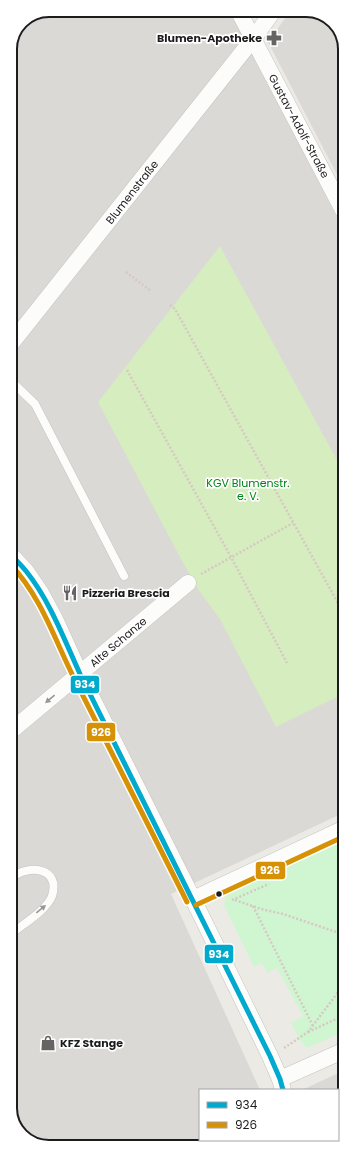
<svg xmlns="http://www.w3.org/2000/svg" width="355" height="1157" font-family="Poppins,sans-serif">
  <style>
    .residential { fill: #dad9d6 }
    .grass { fill: #d5edbf }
    .park { fill: #cff6d1 }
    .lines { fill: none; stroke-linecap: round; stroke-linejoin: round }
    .lane-casing { stroke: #c4c3c0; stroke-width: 9 }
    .street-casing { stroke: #c4c3c0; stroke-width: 17 }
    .path { stroke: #d7c8c3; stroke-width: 2.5; stroke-dasharray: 2 2; stroke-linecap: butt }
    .lane { stroke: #fcfcfb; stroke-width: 8 }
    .street { stroke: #fcfcfb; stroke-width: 16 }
    .bus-1-casing { stroke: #fff; stroke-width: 8 }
    .bus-2-casing { stroke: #fff; stroke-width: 8 }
    .bus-1 { stroke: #00a9ce; stroke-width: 5 }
    .bus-2 { stroke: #d69104; stroke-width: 5 }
    .oneway { fill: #979797 }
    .bus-dot { fill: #1c1c1c; stroke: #fff; stroke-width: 1.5 }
    .labels { text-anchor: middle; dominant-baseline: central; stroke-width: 3.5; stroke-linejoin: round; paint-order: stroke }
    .poi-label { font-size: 11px; font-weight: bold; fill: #1c1c1c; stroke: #fff; text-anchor: start }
    .street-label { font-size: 11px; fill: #1c1c1c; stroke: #fff }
    .park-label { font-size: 11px; fill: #008415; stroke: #fff }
    .rim { fill: none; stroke: #1c1c1c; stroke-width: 2 }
    .line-badge { stroke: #fff; stroke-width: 1.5 }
    .badge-label { font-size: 11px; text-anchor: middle; font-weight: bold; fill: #fff }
  </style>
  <rect width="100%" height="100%" fill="#eceae4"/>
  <!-- residential -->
  <g class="residential">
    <polygon points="49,10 230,10 344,231 345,812 171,894 260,1090 200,1090 200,1140 257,1140 243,1146 46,1147 23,1137 11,1118 10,47 22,21"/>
    <polygon points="291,10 311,10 332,20 344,39 344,188 268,42"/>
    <polygon points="345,1070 345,1108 338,1128 338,1090 302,1090"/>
  </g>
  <!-- grass -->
  <polygon class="grass" points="220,246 344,473 345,693 276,727 220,619 200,592 181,559 98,402"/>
  <!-- park -->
  <polygon class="park" points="345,839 345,1031 307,1048 300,1040 291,1023 303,1016 277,968 267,973 262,963 254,967 224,905 226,896"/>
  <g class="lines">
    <!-- lane casing -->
    <g class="lane-casing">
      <g id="lane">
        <polyline points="10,380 35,404 124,576"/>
        <path d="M11,878c17,-14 50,-11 41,18 -5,14 -29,28 -41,38"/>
      </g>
    </g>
    <!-- street casing -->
    <g class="street-casing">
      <g id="street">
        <polyline points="238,10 344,212"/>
        <polyline points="10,345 253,39 274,10"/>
        <polyline points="11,555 26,571 41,593 55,619 80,674 193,899 270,1056 280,1079 283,1090"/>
        <polyline points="11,731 188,583"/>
        <polyline points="193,899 345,828"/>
        <polyline points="280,1079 345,1050"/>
        <polyline points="296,1140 298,1146"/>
      </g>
    </g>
    <!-- path -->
    <g class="path">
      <polyline points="126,272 151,291"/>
      <polyline points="170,305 175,309 344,614"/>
      <polyline points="127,370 231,557 287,663"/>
      <polyline points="201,574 293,523"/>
      <polyline points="232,900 269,884"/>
      <polyline points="235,900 261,909 283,914 345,935"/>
      <polyline points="253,906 313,1026"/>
      <polyline points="308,1032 345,1015"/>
      <polyline points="284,1048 308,1032 345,983"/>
      <polyline points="265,1146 281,1141"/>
    </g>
    <!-- lane -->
    <use href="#lane" class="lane"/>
    <!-- street -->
    <use href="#street" class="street"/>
    <!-- bus-1 casing -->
    <g class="bus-1-casing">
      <path id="bus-1" d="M11,555c5,5 10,10 15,16 24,30 38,68 54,103l190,382 10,23 3,11"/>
    </g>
    <!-- bus-2 casing -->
    <g class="bus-2-casing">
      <g id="bus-2">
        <path d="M11,565c31,33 44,76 64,115 37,74 75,148 112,222"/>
        <polyline points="196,905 345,836"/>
      </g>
    </g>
    <!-- bus-1 -->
    <use href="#bus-1" class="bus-1"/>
    <!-- bus-2 -->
    <use href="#bus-2" class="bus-2"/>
  </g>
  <!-- one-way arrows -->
  <defs><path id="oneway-solid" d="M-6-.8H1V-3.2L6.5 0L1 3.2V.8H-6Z"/></defs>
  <g class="oneway">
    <use href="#oneway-solid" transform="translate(50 699) rotate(140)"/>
    <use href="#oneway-solid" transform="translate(41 909) rotate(-39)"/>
  </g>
  <!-- icons -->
  <defs>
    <g id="pharmacy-bare" transform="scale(1.2)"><path d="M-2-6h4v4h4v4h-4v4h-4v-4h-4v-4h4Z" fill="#656462" stroke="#fff" stroke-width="2.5" paint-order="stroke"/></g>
    <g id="restaurant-bare" transform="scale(1.2)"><path d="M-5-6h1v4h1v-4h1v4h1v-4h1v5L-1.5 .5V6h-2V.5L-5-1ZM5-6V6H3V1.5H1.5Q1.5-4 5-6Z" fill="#656462" stroke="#fff" stroke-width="2.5" paint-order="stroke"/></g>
    <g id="shop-bare" transform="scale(1.2)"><path d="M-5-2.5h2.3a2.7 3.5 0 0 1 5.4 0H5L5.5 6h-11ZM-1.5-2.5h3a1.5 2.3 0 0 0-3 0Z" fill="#656462" stroke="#fff" stroke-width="2.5" paint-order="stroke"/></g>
  </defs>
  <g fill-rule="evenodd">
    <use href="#pharmacy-bare" x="274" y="38"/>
    <use href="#restaurant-bare" x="70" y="593"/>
    <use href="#shop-bare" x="48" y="1043"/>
  </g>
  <!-- markers -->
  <circle class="bus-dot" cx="219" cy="894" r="3.5"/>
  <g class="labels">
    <!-- poi labels -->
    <g class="poi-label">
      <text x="262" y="38" text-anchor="end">Blumen-Apotheke</text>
      <text x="82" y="593">Pizzeria Brescia</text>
      <text x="60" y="1043">KFZ Stange</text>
    </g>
    <!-- street labels -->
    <g class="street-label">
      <text transform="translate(299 126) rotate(62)">Gustav-Adolf-Straße</text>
      <text transform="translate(132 192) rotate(-52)">Blumenstraße</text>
      <text transform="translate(118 642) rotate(-40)">Alte Schanze</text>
    </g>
    <!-- park labels -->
    <g class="park-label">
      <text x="248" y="483">KGV Blumenstr.<tspan x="248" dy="13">e. V.</tspan></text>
    </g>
  </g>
  <!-- crop -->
  <path d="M0 0H355V1157H0ZM49 17H306A32 32 0 0 1 338 49V1108A32 32 0 0 1 306 1140H49A32 32 0 0 1 17 1108V49A32 32 0 0 1 49 17Z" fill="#fff" fill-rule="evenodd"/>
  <path class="rim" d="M49 17H306A32 32 0 0 1 338 49V1108A32 32 0 0 1 306 1140H49A32 32 0 0 1 17 1108V49A32 32 0 0 1 49 17Z"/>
  <g class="line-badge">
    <rect x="70" y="675" width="30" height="19" rx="4" fill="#00a9ce"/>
    <rect x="86" y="722" width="30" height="20" rx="4" fill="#d69104"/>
    <rect x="255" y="861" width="31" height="19" rx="4" fill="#d69104"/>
    <rect x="204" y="944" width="30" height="20" rx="4" fill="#00a9ce"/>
  </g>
  <g class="badge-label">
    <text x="85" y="688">934</text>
    <text x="101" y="736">926</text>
    <text x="270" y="874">926</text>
    <text x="219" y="958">934</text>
  </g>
  <!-- legend -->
  <rect x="199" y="1089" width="140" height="52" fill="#ffffff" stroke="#a4a4a4"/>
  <rect x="207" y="1102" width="20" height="6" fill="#00a9ce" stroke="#a4a4a4"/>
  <text x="235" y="1109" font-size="12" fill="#1c1c1c">934</text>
  <rect x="207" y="1122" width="20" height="6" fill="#d69104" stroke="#a4a4a4"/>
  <text x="235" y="1129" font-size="12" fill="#1c1c1c">926</text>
</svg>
